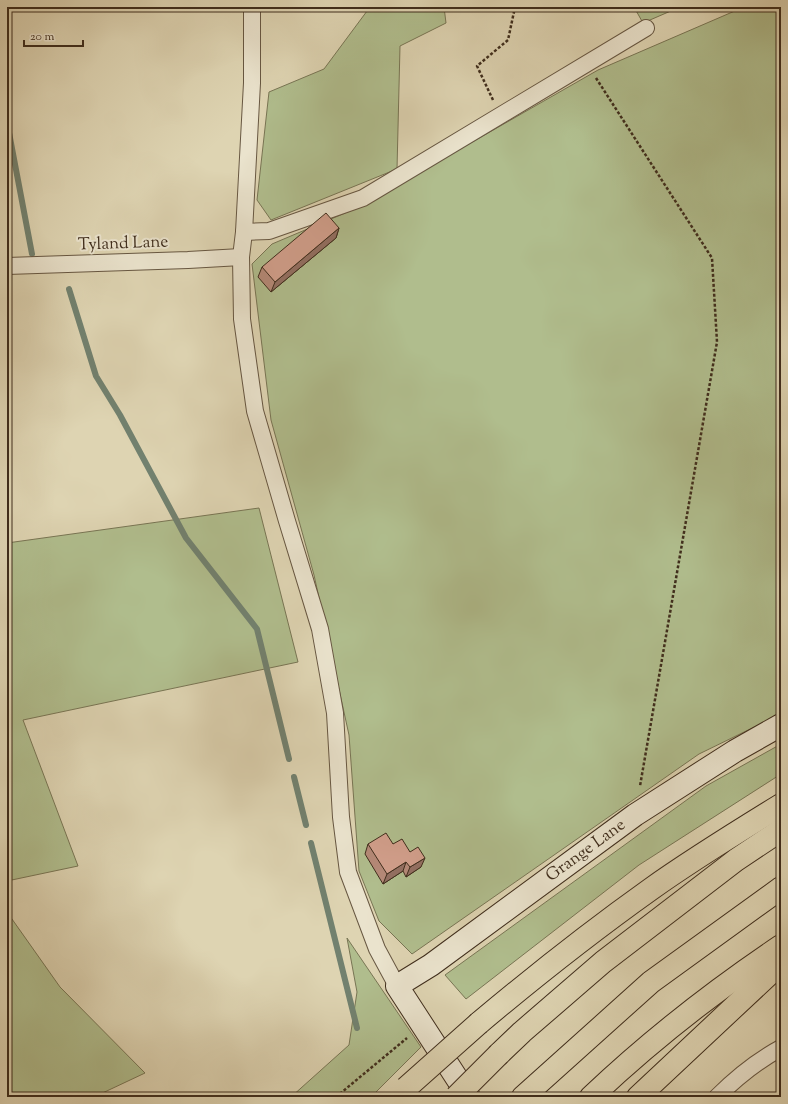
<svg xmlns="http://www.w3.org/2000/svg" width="788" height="1104" font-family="'Sorts Mill Goudy',serif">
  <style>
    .green { fill: #b0bd8d; stroke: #787554 }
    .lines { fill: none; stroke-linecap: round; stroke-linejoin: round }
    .stream { stroke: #72816f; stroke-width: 6 }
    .street-casing { stroke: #675742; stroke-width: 18 }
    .secondary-casing { stroke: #3f2d1c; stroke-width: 24 }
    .highway-casing { stroke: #3f2d1c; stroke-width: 24 }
    .path { stroke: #3f2d1c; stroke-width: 2.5; stroke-dasharray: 3 2; stroke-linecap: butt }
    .street { stroke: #eae3cd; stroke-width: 16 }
    .secondary { stroke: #eae3cd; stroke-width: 22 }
    .highway { stroke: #ded4b2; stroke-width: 22 }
    .highway-bridge-casing { stroke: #3f2d1c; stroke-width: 24; stroke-linecap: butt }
    .highway-bridge { stroke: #ded4b2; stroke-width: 22 }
    .wall { fill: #b58978; stroke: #3f2d1c }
    .shaded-wall { fill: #936f62; stroke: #3f2d1c }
    .building { fill: #d29f8c; stroke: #3f2d1c }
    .labels { text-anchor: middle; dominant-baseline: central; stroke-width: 4; stroke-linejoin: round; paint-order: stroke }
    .street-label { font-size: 17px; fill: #3f2d1c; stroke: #eae3cd }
  </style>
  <rect width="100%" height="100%" fill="#ded4b2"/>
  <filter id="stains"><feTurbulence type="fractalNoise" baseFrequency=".005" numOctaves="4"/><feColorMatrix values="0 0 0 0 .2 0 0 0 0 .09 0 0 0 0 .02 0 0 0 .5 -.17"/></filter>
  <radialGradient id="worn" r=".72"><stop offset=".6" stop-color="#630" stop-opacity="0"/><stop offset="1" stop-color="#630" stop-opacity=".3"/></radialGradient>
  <!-- green -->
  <g class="green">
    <polygon points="370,7 444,7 446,23 400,46 397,169 271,220 257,200 269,92 324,69"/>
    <polygon points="634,7 680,7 643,23"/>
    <polygon points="744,7 778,7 781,10 781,714 699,754 412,954 379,921 359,871 349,735 314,575 271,420 252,264 272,244 357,208 598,70"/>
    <polygon points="259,508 298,662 23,720 78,866 7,881 7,543"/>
    <polygon points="781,744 781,774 639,865 466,999 445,975 706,786"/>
    <polygon points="7,912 60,987 145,1073 94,1097 7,1097"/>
    <polygon points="347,938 421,1047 371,1097 291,1097 349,1045 357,992"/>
  </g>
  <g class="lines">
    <!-- stream -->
    <g class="stream">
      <polyline points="7,122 32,254"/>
      <polyline points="69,289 96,376 120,415 186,538 257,629 289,759"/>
      <polyline points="294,777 306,825"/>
      <polyline points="311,843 357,1028"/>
    </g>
    <!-- street casing -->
    <g class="street-casing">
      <g id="street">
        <polyline points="252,7 252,83 244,232 241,257 242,319 255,411 287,521 320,629 335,713 341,817 348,872 377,949 397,986"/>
        <polyline points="244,232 269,231 363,198 646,28"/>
        <polyline points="7,266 188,260 241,257"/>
        <path d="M717,1097c19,-19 40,-36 64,-49"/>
      </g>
    </g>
    <!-- secondary casing -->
    <g class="secondary-casing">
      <polyline id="secondary" points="469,1097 397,986 431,965 635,815 735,751 781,725"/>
    </g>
    <!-- highway casing -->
    <g class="highway-casing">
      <g id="highway">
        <path d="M479,1023c56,-47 113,-92 172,-134 42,-30 86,-57 130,-84"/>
        <polyline points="499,1054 522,1032 603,962 736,860 781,830"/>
        <polyline points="523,1097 651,982 781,888"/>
        <path d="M591,1097c58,-55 123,-106 190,-151"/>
        <polyline points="638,1097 781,963"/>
      </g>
    </g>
    <!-- path -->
    <g class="path">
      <polyline points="596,78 712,258 717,342 640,786"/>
      <polyline points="493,100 477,66 508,40 515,7"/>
      <polyline points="336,1097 407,1038"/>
    </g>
    <!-- street -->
    <use href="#street" class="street"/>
    <!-- secondary -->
    <use href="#secondary" class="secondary"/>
    <!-- highway -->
    <use href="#highway" class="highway"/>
    <!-- highway-bridge casing -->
    <g class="highway-bridge-casing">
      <g id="highway-bridge">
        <polyline points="406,1088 479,1023"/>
        <polyline points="456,1097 499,1054"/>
      </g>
    </g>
    <!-- highway-bridge -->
    <use href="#highway-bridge" class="highway-bridge"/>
  </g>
  <!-- wall -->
  <g class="wall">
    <polygon points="339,228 336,238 271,292 258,277 262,267"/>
    <polygon points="368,844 393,844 410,852 421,867 406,877 403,871 383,884 365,854"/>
  </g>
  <!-- shaded-wall -->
  <g class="shaded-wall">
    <polygon points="339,228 336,238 271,292 275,282"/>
    <polygon points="425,858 421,867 406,877 410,867"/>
    <polygon points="406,862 403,871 383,884 387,874"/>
  </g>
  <!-- building -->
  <g class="building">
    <polygon points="326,213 339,228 275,282 262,267"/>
    <polygon points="386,833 393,844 402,839 410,852 418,847 425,858 410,867 406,862 387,874 368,844"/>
  </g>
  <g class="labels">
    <!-- street labels -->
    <g class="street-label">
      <text transform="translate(123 244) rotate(-2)">Tyland Lane</text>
      <text transform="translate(586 851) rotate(-36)">Grange Lane</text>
    </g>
  </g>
  <!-- margin -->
  <rect width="788" height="1104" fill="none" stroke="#ded4b2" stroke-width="24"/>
  <rect x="8" y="8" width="772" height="1088" fill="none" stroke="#3f2d1c" stroke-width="2"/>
  <rect x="12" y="12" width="764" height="1080" fill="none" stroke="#3f2d1c"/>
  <!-- scale -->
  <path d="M24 40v6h59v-6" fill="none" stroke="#3f2d1c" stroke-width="2"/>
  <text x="30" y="40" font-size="12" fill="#3f2d1c" stroke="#eae3cd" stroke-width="3" paint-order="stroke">20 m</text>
  <rect width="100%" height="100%" filter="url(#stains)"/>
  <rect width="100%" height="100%" fill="url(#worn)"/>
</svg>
